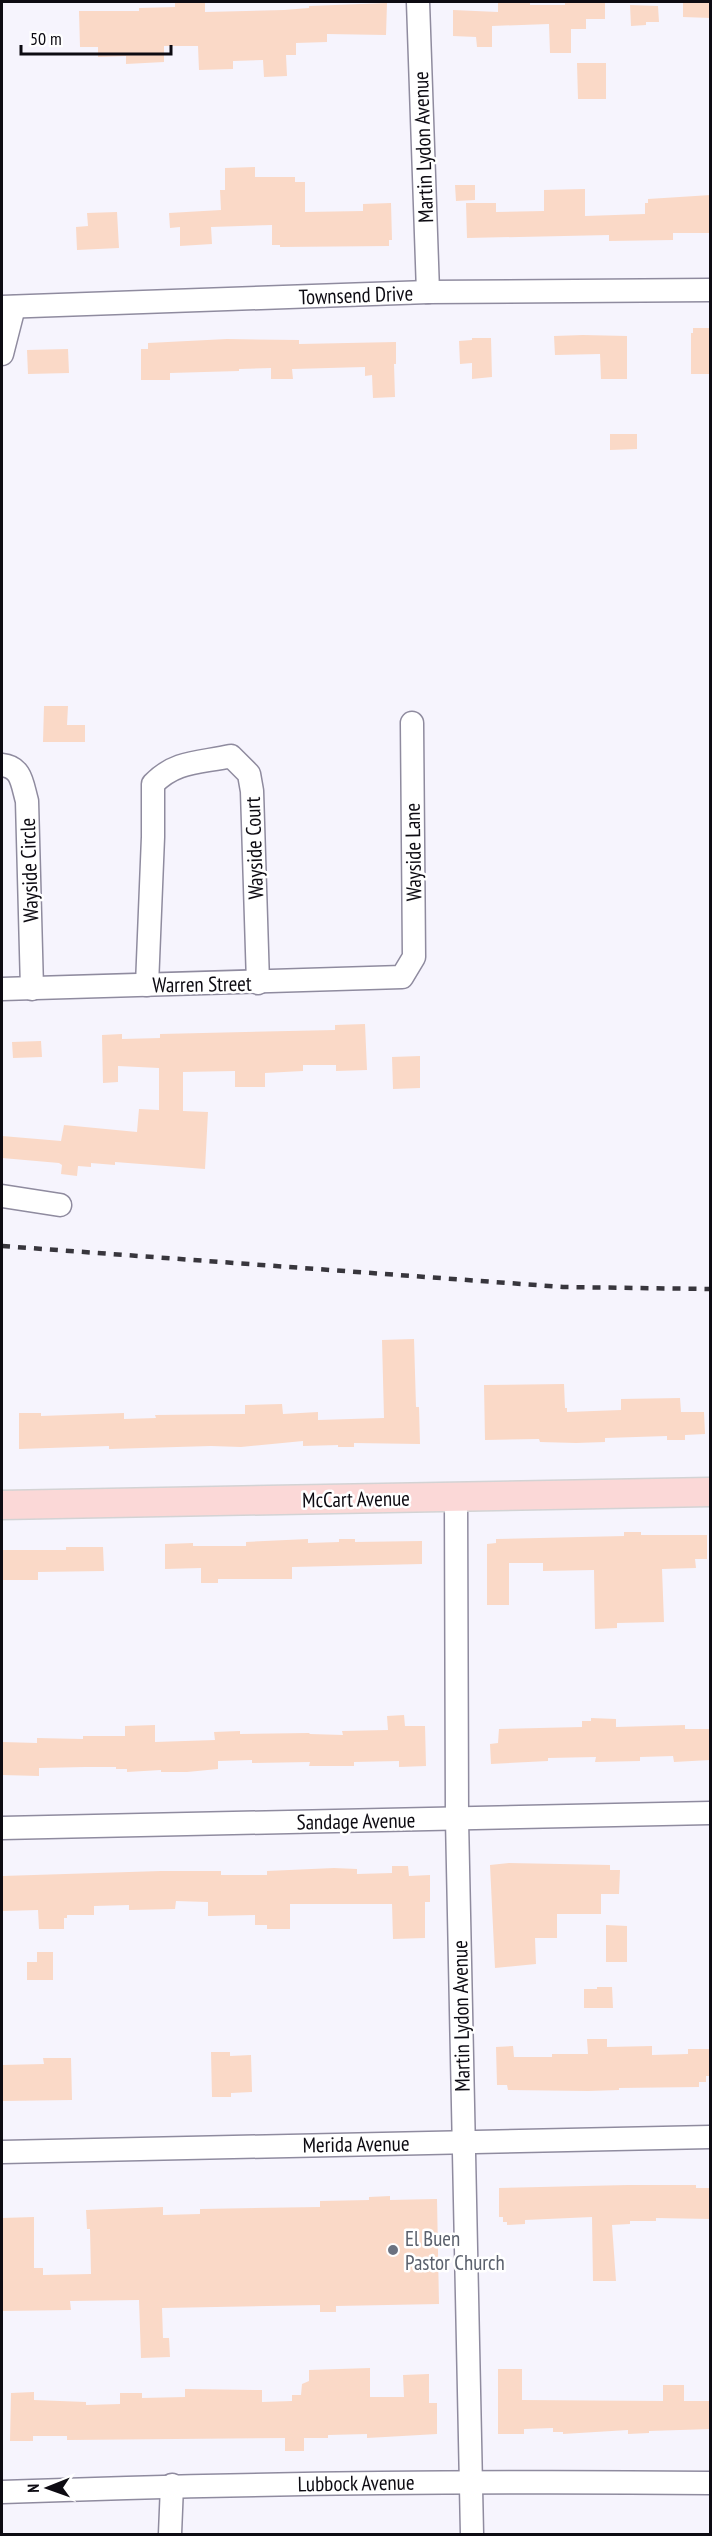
<svg xmlns="http://www.w3.org/2000/svg" width="712" height="2536" font-family="'PT Sans Narrow',sans-serif">
  <style>
    .building { fill: #fad9c7 }
    .lines { fill: none; stroke-linecap: round; stroke-linejoin: round }
    .minor-casing { stroke: #8f8b9f; stroke-width: 25 }
    .major-casing { stroke: #d3d3d4; stroke-width: 31 }
    .minor { stroke: #fff; stroke-width: 22 }
    .major { stroke: #fbd8d7; stroke-width: 28 }
    .rail { stroke: #38363d; stroke-width: 4.5; stroke-dasharray: 8 8; stroke-linecap: butt }
    .worship-dot { fill: #6b7280; stroke: #fff; stroke-width: 2 }
    .labels { text-anchor: middle; dominant-baseline: central; stroke-width: 5; stroke-linejoin: round; paint-order: stroke }
    .street-label { font-size: 21px; fill: #0d0b12; stroke: #fff }
    .worship-label { font-size: 21px; fill: #5b616d; stroke: #fff; text-anchor: start }
  </style>
  <rect width="100%" height="100%" fill="#f6f4fd"/>
  <!-- building -->
  <g class="building">
    <polygon points="175,2 205,2 205,12 284,10 309,8 309,6 387,3 386,35 327,34 327,42 296,43 296,55 286,55 287,76 264,77 263,60 233,61 233,69 199,70 198,46 164,46 164,62 126,64 126,56 98,57 98,47 80,47 79,11 139,11 139,8 175,7"/>
    <polygon points="498,2 530,2 530,5 565,5 565,2 605,2 605,19 586,19 586,29 571,29 571,53 550,53 549,24 492,26 492,47 477,47 476,37 453,36 453,10 498,12"/>
    <polygon points="683,2 711,2 711,18 683,17"/>
    <polygon points="630,5 658,6 659,22 646,22 646,25 631,26"/>
    <polygon points="577,63 606,63 606,99 578,99"/>
    <polygon points="255,167 255,177 295,177 295,182 305,182 305,212 363,211 363,204 391,203 392,240 389,240 389,246 280,247 280,245 272,245 272,225 211,227 212,244 180,246 180,227 170,228 169,213 221,210 220,190 225,190 225,168"/>
    <polygon points="455,185 475,185 475,200 456,201"/>
    <polygon points="585,189 585,216 645,214 645,203 648,203 648,199 711,195 711,233 673,233 673,240 609,241 609,235 467,238 466,203 496,203 496,212 544,211 544,190"/>
    <polygon points="117,212 119,248 77,250 76,227 88,226 87,213"/>
    <polygon points="693,328 711,328 711,374 691,374 691,333 693,333"/>
    <polygon points="583,335 627,336 627,379 601,379 600,354 555,355 554,336"/>
    <polygon points="472,338 491,338 492,377 472,379 472,363 460,364 459,341 472,340"/>
    <polygon points="227,339 299,340 299,344 396,342 396,364 394,364 395,397 373,398 372,375 365,376 365,367 292,369 293,379 271,379 271,368 239,369 239,371 170,373 170,380 141,380 141,349 148,349 148,343"/>
    <polygon points="68,349 69,373 28,374 27,350"/>
    <polygon points="610,434 637,434 637,449 610,450"/>
    <polygon points="44,706 68,706 67,725 85,725 85,742 43,742"/>
    <polygon points="365,1024 367,1070 336,1071 336,1065 303,1065 303,1071 265,1073 265,1087 235,1087 235,1071 183,1072 183,1111 208,1112 205,1169 115,1162 115,1165 91,1163 91,1167 78,1166 77,1176 61,1174 62,1165 59,1163 2,1158 2,1136 61,1141 64,1125 137,1132 139,1109 159,1110 159,1068 118,1066 118,1082 103,1083 102,1035 122,1034 122,1039 160,1038 160,1034 335,1030 335,1025"/>
    <polygon points="41,1041 42,1057 13,1058 12,1042"/>
    <polygon points="420,1056 420,1088 393,1089 392,1057"/>
    <polygon points="414,1339 416,1407 419,1407 420,1444 354,1443 354,1447 338,1447 338,1445 303,1446 303,1441 241,1447 211,1446 109,1449 109,1446 19,1449 19,1413 41,1413 41,1416 124,1413 124,1419 156,1418 155,1415 245,1414 245,1405 282,1404 283,1414 318,1412 318,1420 384,1418 382,1340"/>
    <polygon points="564,1384 565,1408 567,1408 567,1412 621,1410 621,1399 680,1398 681,1412 704,1412 705,1434 685,1435 685,1440 667,1440 667,1436 605,1438 605,1442 576,1443 540,1442 539,1439 485,1440 484,1385"/>
    <polygon points="624,1532 641,1532 641,1535 707,1535 707,1559 695,1559 696,1568 662,1569 664,1622 617,1623 617,1628 595,1629 594,1570 543,1571 543,1563 509,1563 509,1605 487,1605 487,1544 496,1543 496,1539 624,1536"/>
    <polygon points="308,1539 308,1543 339,1542 339,1539 355,1539 355,1542 422,1541 422,1564 292,1567 292,1579 218,1579 218,1583 201,1583 201,1568 165,1569 165,1544 193,1543 193,1546 246,1546 246,1542"/>
    <polygon points="66,1547 103,1547 104,1571 38,1572 38,1580 2,1580 2,1550 66,1550"/>
    <polygon points="404,1715 405,1726 425,1726 426,1766 399,1767 399,1761 354,1762 354,1766 309,1766 310,1762 252,1763 252,1760 218,1761 218,1769 187,1772 161,1772 161,1770 127,1772 127,1769 116,1769 116,1767 85,1767 39,1768 39,1776 2,1775 2,1742 37,1743 37,1738 83,1739 83,1736 125,1736 125,1726 155,1725 155,1742 215,1740 214,1732 240,1731 240,1734 309,1733 310,1734 343,1735 342,1731 388,1730 387,1716"/>
    <polygon points="591,1718 616,1719 616,1727 685,1725 685,1729 709,1729 710,1760 674,1762 673,1756 640,1757 640,1761 595,1762 596,1757 548,1758 548,1761 491,1764 490,1744 498,1743 499,1729 582,1727 582,1721 591,1721"/>
    <polygon points="509,1863 610,1865 610,1870 620,1870 619,1894 601,1894 601,1914 557,1914 557,1938 535,1938 536,1964 495,1968 490,1865"/>
    <polygon points="392,1866 408,1866 409,1876 430,1875 430,1902 425,1902 425,1938 393,1939 392,1904 290,1904 290,1929 267,1929 267,1925 255,1925 255,1915 208,1916 208,1902 176,1901 175,1909 129,1910 129,1905 94,1906 94,1915 67,1915 67,1918 64,1918 64,1929 39,1929 38,1910 2,1911 2,1876 161,1871 221,1871 221,1875 267,1875 267,1871 334,1868 357,1869 357,1874 392,1873"/>
    <polygon points="606,1925 627,1926 627,1962 606,1962"/>
    <polygon points="37,1952 53,1952 53,1980 27,1980 27,1962 37,1962"/>
    <polygon points="597,1987 612,1987 613,2008 584,2008 584,1989 597,1989"/>
    <polygon points="587,2039 607,2039 607,2047 652,2046 652,2055 688,2054 688,2049 711,2049 711,2076 706,2076 706,2082 699,2082 699,2087 619,2088 619,2090 588,2091 508,2090 507,2085 497,2085 496,2047 513,2046 514,2057 552,2057 552,2054 588,2054"/>
    <polygon points="211,2052 230,2052 230,2056 251,2055 252,2092 231,2093 231,2097 212,2097"/>
    <polygon points="43,2058 71,2058 72,2100 2,2101 2,2065 44,2064"/>
    <polygon points="628,2185 696,2185 696,2188 711,2188 711,2219 656,2218 656,2221 630,2221 630,2224 612,2225 616,2281 593,2281 592,2217 525,2220 525,2224 507,2225 507,2222 503,2222 503,2217 499,2217 499,2188"/>
    <polygon points="390,2196 390,2200 437,2199 439,2304 336,2306 336,2312 320,2312 320,2305 162,2308 163,2338 169,2338 170,2357 141,2358 139,2300 70,2301 71,2310 2,2311 2,2218 34,2217 34,2268 43,2268 43,2275 91,2274 90,2229 87,2229 86,2210 163,2207 163,2215 200,2214 200,2209 320,2207 320,2201 369,2200 369,2197"/>
    <polygon points="370,2368 370,2397 404,2397 403,2375 429,2374 429,2403 437,2403 437,2434 385,2437 367,2438 367,2434 328,2435 328,2438 304,2438 304,2451 285,2451 285,2438 67,2440 67,2436 33,2436 33,2441 10,2441 11,2393 34,2392 34,2400 86,2402 86,2405 120,2404 120,2393 142,2393 142,2398 185,2397 185,2389 262,2390 262,2402 292,2401 292,2395 301,2395 302,2384 309,2381 309,2370"/>
    <polygon points="498,2369 522,2369 522,2400 663,2401 663,2385 684,2385 684,2401 711,2401 711,2429 649,2431 649,2433 628,2434 628,2430 563,2434 563,2432 553,2432 553,2428 524,2429 524,2434 498,2434"/>
  </g>
  <g class="lines">
    <!-- minor casing -->
    <g class="minor-casing">
      <g id="minor">
        <polyline points="418,2 428,292"/>
        <polyline points="2,307 428,292 710,290"/>
        <polyline points="2,354 14,307"/>
        <path d="M2,765c20,2 20,19 25,36l5,188"/>
        <path d="M147,985l6,-148v-53c23,-24 48,-21 78,-28l18,18 3,17 6,192"/>
        <polyline points="2,989 402,977 414,957 412,723"/>
        <polyline points="2,1196 60,1205"/>
        <polyline points="456,1497 457,1819 472,2534"/>
        <polyline points="2,1828 710,1813"/>
        <polyline points="2,2152 710,2137"/>
        <path d="M2,2492c236,-9 472,-11 708,-9"/>
        <polyline points="170,2534 172,2485"/>
      </g>
    </g>
    <!-- major casing -->
    <g class="major-casing">
      <polyline id="major" points="2,1505 710,1492"/>
    </g>
    <!-- minor -->
    <use href="#minor" class="minor"/>
    <!-- major -->
    <use href="#major" class="major"/>
    <!-- rail -->
    <polyline class="rail" points="2,1246 563,1287 710,1289"/>
  </g>
  <!-- markers -->
  <circle class="worship-dot" cx="393" cy="2250" r="6"/>
  <g class="labels">
    <!-- street labels -->
    <g class="street-label">
      <text transform="translate(423 147) rotate(-92)">Martin Lydon Avenue</text>
      <text transform="translate(356 295) rotate(-2)">Townsend Drive</text>
      <text transform="translate(254 848) rotate(-92)">Wayside Court</text>
      <text transform="translate(413 852) rotate(-91)">Wayside Lane</text>
      <text transform="translate(29 870) rotate(-92)">Wayside Circle</text>
      <text transform="translate(202 984) rotate(-1)">Warren Street</text>
      <text transform="translate(356 1499) rotate(-1)">McCart Avenue</text>
      <text transform="translate(356 1821) rotate(-1)">Sandage Avenue</text>
      <text transform="translate(461 2016) rotate(-91)">Martin Lydon Avenue</text>
      <text transform="translate(356 2144) rotate(-1)">Merida Avenue</text>
      <text transform="translate(356 2483) rotate(-1)">Lubbock Avenue</text>
    </g>
    <!-- worship labels -->
    <g class="worship-label">
      <text x="405" y="2238">El Buen<tspan x="405" dy="24">Pastor Church</tspan></text>
    </g>
  </g>
  <!-- border -->
  <rect width="712" height="2536" fill="none" stroke="#0d0b12" stroke-width="6"/>
  <!-- north arrow -->
  <g transform="translate(48 2488) rotate(269)" stroke="#ffffff" stroke-width="4.5" paint-order="stroke">
  <path d="M0-4.5L10 22L0 15L-10 22Z" fill="#0d0b12"/>
  <text y="-9" font-size="16" font-weight="bold" text-anchor="middle" fill="#0d0b12">N</text>
  </g>
  <!-- scale -->
  <path d="M21 45v9h150v-9" fill="none" stroke="#0d0b12" stroke-width="3"/>
  <text x="30" y="45" font-size="18" fill="#0d0b12" stroke="#ffffff" stroke-width="4.5" paint-order="stroke">50 m</text>
</svg>
